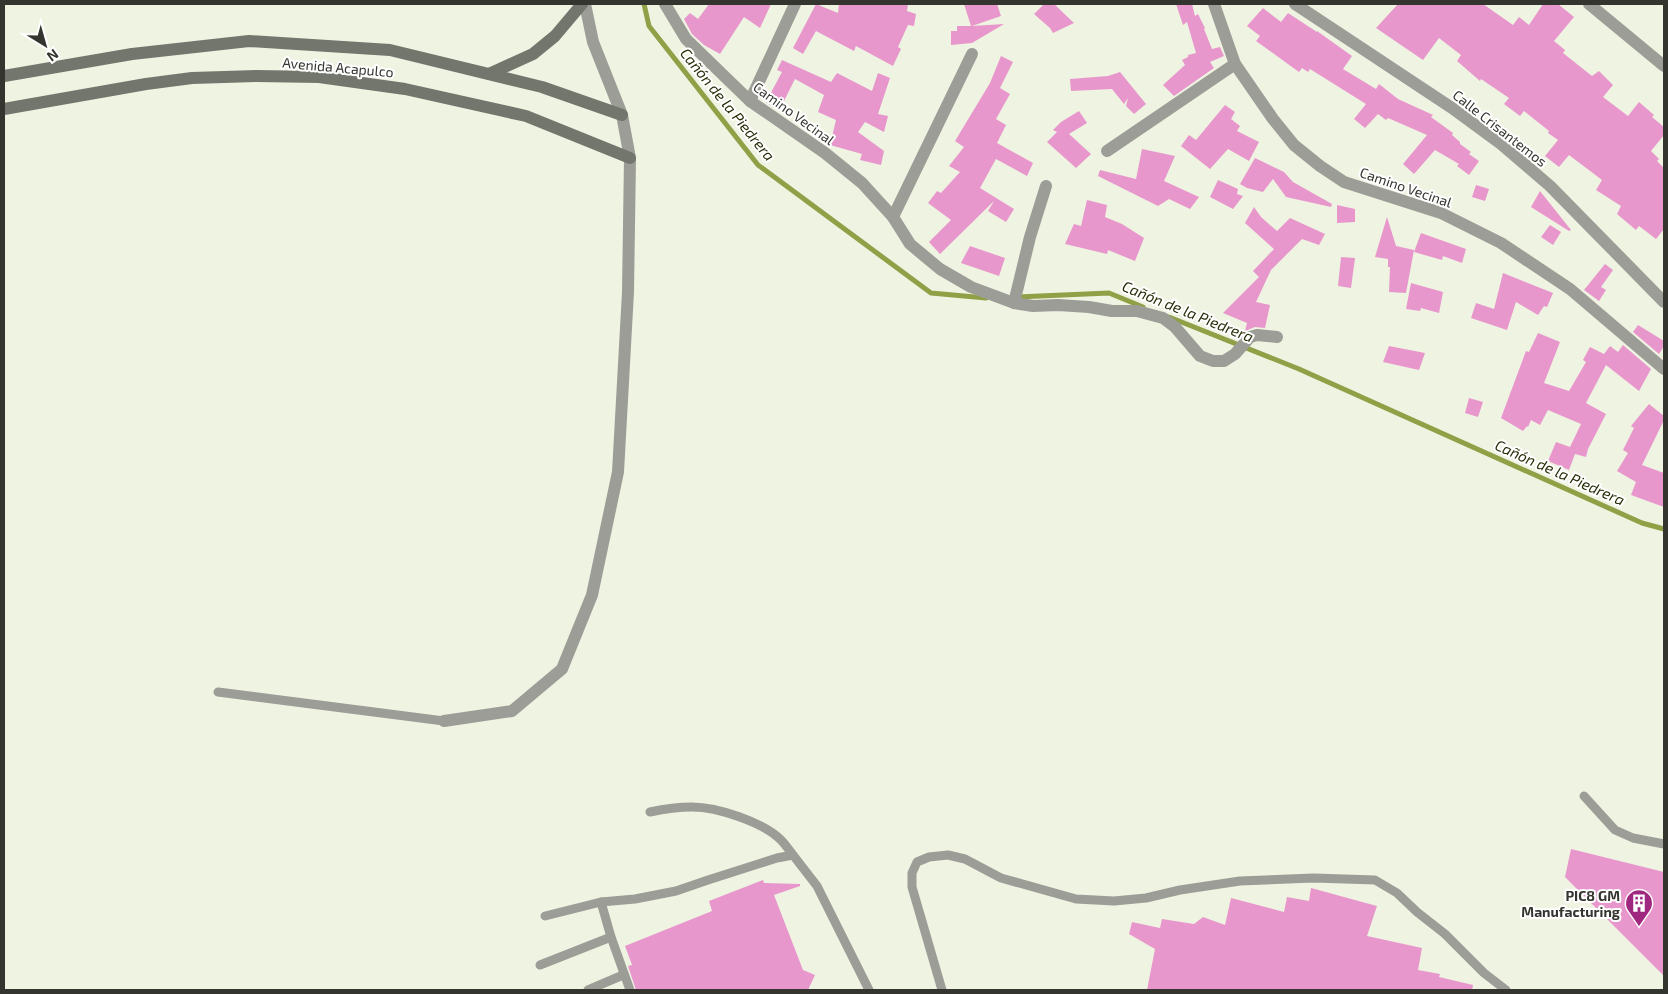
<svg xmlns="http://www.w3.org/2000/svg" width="1668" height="994" font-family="'Exo 2',sans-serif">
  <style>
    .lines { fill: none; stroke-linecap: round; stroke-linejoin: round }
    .stream { stroke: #8fa047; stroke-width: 5 }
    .building { fill: #e897cc }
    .lane { stroke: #9c9d96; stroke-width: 9 }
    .street { stroke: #9c9d96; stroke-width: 12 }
    .secondary { stroke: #73766c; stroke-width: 12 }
    .labels { text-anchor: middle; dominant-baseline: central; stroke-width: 4; stroke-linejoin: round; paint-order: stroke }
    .street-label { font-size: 14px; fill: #33352e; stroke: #fff }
    .poi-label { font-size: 14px; font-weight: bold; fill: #33352e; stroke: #fff; text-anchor: end }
    .water-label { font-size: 15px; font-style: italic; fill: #272e07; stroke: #fff }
  </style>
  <rect width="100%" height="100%" fill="#eff3e2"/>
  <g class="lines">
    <!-- stream -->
    <g class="stream">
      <polyline points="644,4 649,26 758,165 931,293 986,298"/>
      <polyline points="1017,297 1109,293 1143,307"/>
      <polyline points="1169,317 1299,369 1642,523 1664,529"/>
    </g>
  </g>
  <!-- building -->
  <g class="building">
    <polygon points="709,4 771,4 760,28 744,17 720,54 704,45 692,34 684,19 690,13 698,19"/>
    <polygon points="816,4 838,13 839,4 908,4 907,11 916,14 914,26 908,25 898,47 901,49 893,66 856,46 854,51 816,31 803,54 793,48"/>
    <polygon points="964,4 997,4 1001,16 972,26 1004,24 972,43 951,45 951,31 957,31 957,26 971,26"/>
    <polygon points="1044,4 1054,4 1074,23 1053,33 1050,28 1034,14"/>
    <polygon points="1176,4 1192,4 1195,16 1198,14 1205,28 1204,29 1212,49 1220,47 1224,56 1210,62 1214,68 1174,96 1163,85 1185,65 1182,60 1188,57 1188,55 1196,53 1187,22 1183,25"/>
    <polygon points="1398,4 1483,4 1513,25 1519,17 1529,25 1543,4 1558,4 1574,17 1554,41 1565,50 1563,53 1592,76 1599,71 1613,85 1603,97 1628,116 1639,102 1654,115 1652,117 1664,127 1664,135 1651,151 1659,159 1657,161 1664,168 1664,229 1656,239 1639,226 1636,230 1617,214 1621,206 1596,190 1602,180 1569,155 1559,167 1545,156 1558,140 1548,133 1549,131 1524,111 1520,116 1504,104 1509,98 1481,79 1480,81 1457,61 1461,55 1439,38 1423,60 1376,28"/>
    <polygon points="1263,8 1281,22 1288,13 1317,32 1317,31 1352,56 1343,69 1376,89 1379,84 1398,99 1433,115 1431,117 1453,133 1452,135 1460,142 1460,144 1471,152 1469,154 1479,161 1469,175 1457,166 1459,164 1435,150 1414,174 1403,164 1427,135 1388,118 1386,120 1378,114 1365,128 1354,119 1366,104 1310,69 1308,72 1302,68 1299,72 1256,41 1260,36 1247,26"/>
    <polygon points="1001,56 1013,62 1000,88 1010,94 996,119 1006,125 997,143 1033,163 1027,176 996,159 980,188 1014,209 1006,222 988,211 994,201 940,254 929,242 951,220 928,203 937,191 941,193 960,172 949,166 964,147 955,141 990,83"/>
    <polygon points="782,60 831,82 837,73 872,91 878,73 890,78 878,114 888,116 884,132 865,122 858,132 884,151 881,165 860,160 862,154 830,145 836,120 818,112 824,95 795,79 779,111 766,102 782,72 777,70"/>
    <polygon points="1120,72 1146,104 1134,114 1126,106 1128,98 1124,104 1112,89 1071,91 1070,79 1108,76"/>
    <polygon points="1225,105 1235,112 1231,119 1240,126 1237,131 1259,142 1249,161 1228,149 1210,169 1181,146 1189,135 1196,140"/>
    <polygon points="1079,111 1087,123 1069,134 1091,154 1076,168 1047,142 1057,132 1053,130 1061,122"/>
    <polygon points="1142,149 1175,156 1164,181 1199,197 1190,209 1169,199 1158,206 1098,176 1100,170 1136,179"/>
    <polygon points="1255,158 1284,172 1293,182 1332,204 1331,207 1286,197 1273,179 1263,192 1247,188 1240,184"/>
    <polygon points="1218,180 1238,189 1237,194 1243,196 1233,209 1210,197"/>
    <polygon points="1476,185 1489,189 1485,201 1472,197"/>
    <polygon points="1540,191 1571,230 1569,231 1531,207"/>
    <polygon points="1087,200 1107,205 1105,217 1122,224 1144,238 1135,261 1108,250 1107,254 1065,244 1074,224 1081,226"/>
    <polygon points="1337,205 1355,209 1355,222 1337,223"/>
    <polygon points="1254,207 1261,217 1277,231 1290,218 1325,234 1319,245 1302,239 1271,270 1256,302 1270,305 1265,328 1255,327 1245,331 1247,323 1223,313 1259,277 1253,271 1274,249 1245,223"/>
    <polygon points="1387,217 1396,246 1414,250 1406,293 1389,292 1390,267 1388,267 1388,259 1375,257"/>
    <polygon points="1550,225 1561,232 1553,245 1541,237"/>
    <polygon points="1421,233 1466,249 1462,263 1443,256 1442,260 1414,252"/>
    <polygon points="970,246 1005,258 999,276 961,263"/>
    <polygon points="1341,257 1355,258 1351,288 1338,286"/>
    <polygon points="1605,264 1613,270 1601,287 1606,290 1599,301 1584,290"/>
    <polygon points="1503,273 1553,293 1547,307 1544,306 1538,315 1516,302 1507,330 1471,318 1476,303 1494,309"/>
    <polygon points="1411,283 1443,292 1439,313 1421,308 1420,311 1406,309"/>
    <polygon points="1638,325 1664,341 1664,346 1659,354 1633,332"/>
    <polygon points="1538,333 1560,342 1544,383 1569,391 1586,362 1583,360 1590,347 1604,354 1610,346 1618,352 1623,345 1651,369 1639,391 1606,365 1586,403 1606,414 1588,449 1586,457 1575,454 1569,470 1548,461 1556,442 1570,447 1581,424 1548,410 1540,425 1531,420 1528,427 1527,426 1523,431 1501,418 1526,351 1529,352"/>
    <polygon points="1389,346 1425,353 1419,370 1383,362"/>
    <polygon points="1469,398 1483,402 1478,417 1465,413"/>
    <polygon points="1649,404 1664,416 1664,420 1642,465 1664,473 1664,507 1631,495 1636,482 1617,471 1628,453 1623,450 1634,428 1631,426"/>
    <polygon points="1571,849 1664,872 1664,976 1565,877"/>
    <polygon points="763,880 764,883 800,884 800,886 774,895 803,970 815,975 808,990 636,990 628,966 632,965 625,946 712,911 709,901"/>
    <polygon points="1311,888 1377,906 1367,936 1422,948 1418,970 1440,974 1439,977 1473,985 1472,990 1147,990 1155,949 1129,934 1132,922 1160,928 1162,919 1194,924 1203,917 1225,925 1231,898 1284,912 1287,897 1309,901"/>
  </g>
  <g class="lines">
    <!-- lane -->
    <g class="lane">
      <polyline points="218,692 444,721"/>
      <polyline points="1584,796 1615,830 1633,838 1664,844"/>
      <path d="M650,812c14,-3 28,-5 42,-5 25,0 71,15 89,33 4,4 8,10 12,15"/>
      <polyline points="545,916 601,902 635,899 676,891 708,880 777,858 793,855 817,886 869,990"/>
      <polyline points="611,937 630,990"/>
      <polyline points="540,965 611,937 601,902"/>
      <polyline points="588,990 623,975"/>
      <polyline points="942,990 912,887 912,873 917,862 929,857 948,855 965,859 1001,878 1076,899 1114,901 1146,898 1180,890 1240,881 1314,878 1375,880 1397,893 1417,912 1445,934 1484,973 1506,990"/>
    </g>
    <!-- street -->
    <g class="street">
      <polyline points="665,4 686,39 750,101 825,153 862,183 893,217 910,244 940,269 971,287 1014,303 1033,306 1058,305 1089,307 1112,311 1137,311 1163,318 1175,327 1200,356 1213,361 1224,361 1235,354 1250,337 1257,335 1277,337"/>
      <polyline points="1214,4 1235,64 1273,119 1294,145 1320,166 1344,182 1441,213 1501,243 1570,289 1664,369"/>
      <polyline points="1295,4 1452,108 1501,144 1550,186 1664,302"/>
      <polyline points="1589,4 1664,66"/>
      <polyline points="750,101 795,4"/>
      <polyline points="1107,151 1235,64"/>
      <polyline points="893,217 972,54"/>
      <polyline points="1014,303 1030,237 1046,186"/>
      <polyline points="444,721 512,711 562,669 592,595 618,472 628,292 630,158 622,115 593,42 585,4"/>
    </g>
    <!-- secondary -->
    <g class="secondary">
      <polyline points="489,74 533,54 555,36 582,4"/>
      <polyline points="4,76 132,54 249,41 390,50 542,87 622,115"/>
      <polyline points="4,109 146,84 192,78 256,76 319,77 405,89 526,116 630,158"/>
    </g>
  </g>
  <!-- icons -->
  <defs>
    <g id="building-pin" transform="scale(1.4375)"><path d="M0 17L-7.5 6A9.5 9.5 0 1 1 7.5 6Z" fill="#9f277f" stroke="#fff"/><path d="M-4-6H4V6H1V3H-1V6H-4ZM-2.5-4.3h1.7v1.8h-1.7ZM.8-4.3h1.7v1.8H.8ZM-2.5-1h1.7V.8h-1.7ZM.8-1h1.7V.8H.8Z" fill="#fff"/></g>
  </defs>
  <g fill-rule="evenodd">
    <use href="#building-pin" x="1639" y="903"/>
  </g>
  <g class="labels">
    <!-- street labels -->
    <g class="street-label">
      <text transform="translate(338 67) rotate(5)">Avenida Acapulco</text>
      <text transform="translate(794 113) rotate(36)">Camino Vecinal</text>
      <text transform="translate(1500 128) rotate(38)">Calle Crisantemos</text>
      <text transform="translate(1406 187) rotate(19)">Camino Vecinal</text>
    </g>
    <!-- poi labels -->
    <g class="poi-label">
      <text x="1620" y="895">PIC8 GM<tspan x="1620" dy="16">Manufacturing</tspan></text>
    </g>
    <!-- water labels -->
    <g class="water-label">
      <text transform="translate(728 104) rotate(51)">Cañón de la Piedrera</text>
      <text transform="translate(1188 311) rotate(22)">Cañón de la Piedrera</text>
      <text transform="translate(1560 472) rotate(24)">Cañón de la Piedrera</text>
    </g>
  </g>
  <!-- border -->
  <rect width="1668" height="994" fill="none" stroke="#33352e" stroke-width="10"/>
  <!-- north arrow -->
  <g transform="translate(45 45) rotate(143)" stroke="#ffffff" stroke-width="4" paint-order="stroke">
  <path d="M0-4L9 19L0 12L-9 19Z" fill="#33352e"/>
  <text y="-8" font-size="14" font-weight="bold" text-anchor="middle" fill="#33352e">N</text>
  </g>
</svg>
